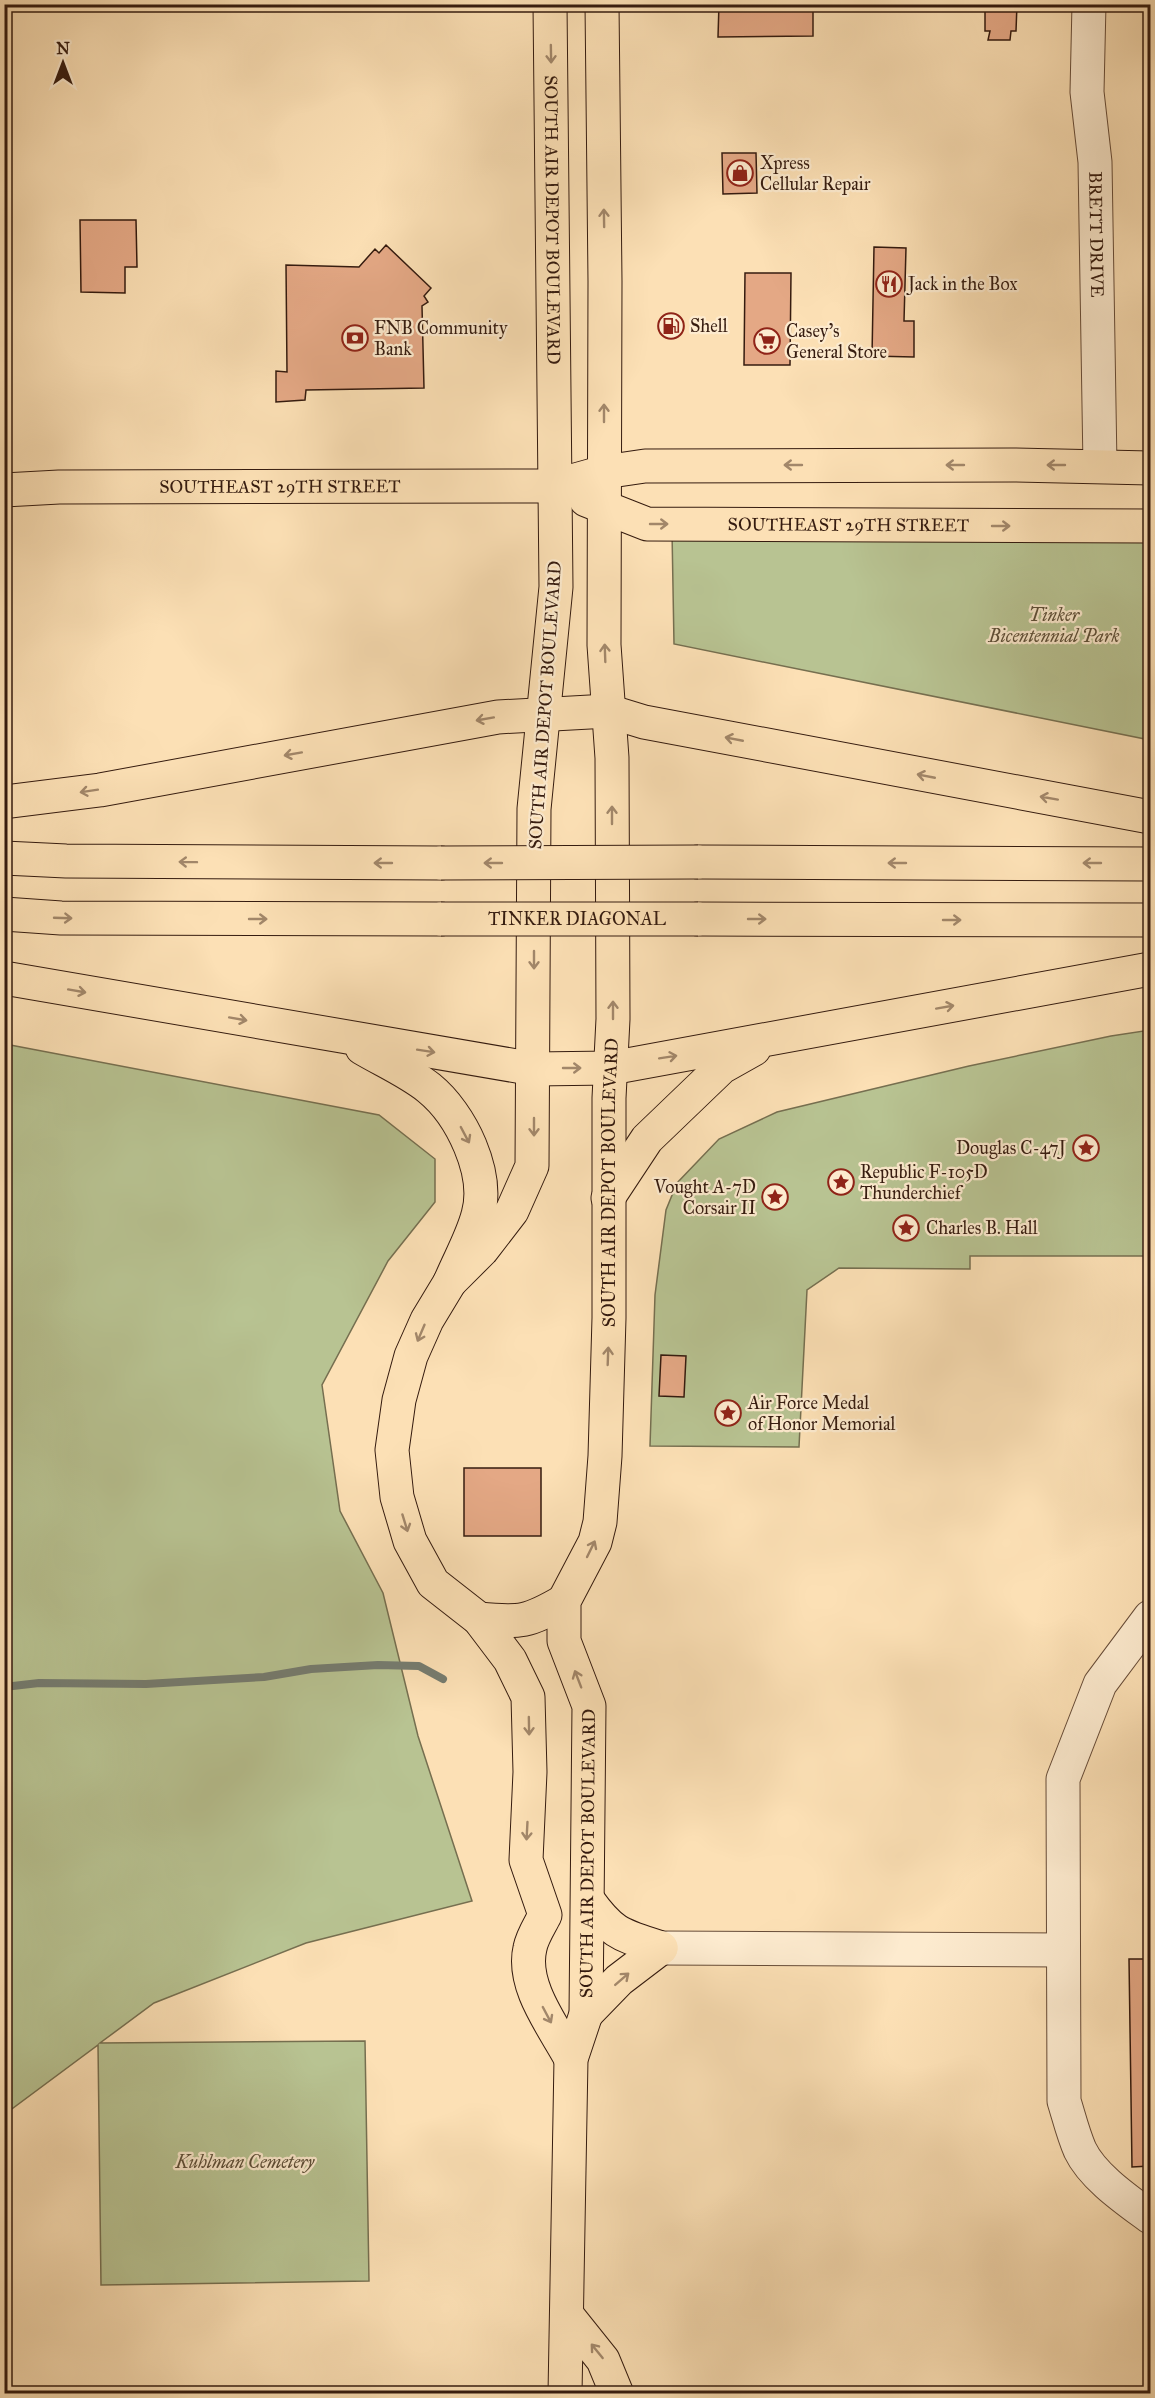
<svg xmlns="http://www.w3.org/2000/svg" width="1155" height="2398" font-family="'IM FELL Great Primer',serif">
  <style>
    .green { fill: #b8c392; stroke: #766f50; stroke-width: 1.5 }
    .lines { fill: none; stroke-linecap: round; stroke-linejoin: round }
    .stream { stroke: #757c70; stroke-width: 8 }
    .building { fill: #e4a885; stroke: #351b0f; stroke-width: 1.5 }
    .minor-casing { stroke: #674c38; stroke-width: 35 }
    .major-casing { stroke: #351b0f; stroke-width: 35 }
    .highway-casing { stroke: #351b0f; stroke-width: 35 }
    .minor { stroke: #fdebcf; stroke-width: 33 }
    .major { stroke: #fce0b5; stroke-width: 33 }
    .highway { stroke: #fce0b5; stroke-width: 33 }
    .highway-bridge-casing { stroke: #351b0f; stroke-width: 35; stroke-linecap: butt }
    .highway-bridge { stroke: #fce0b5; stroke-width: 33 }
    .oneway { stroke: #a2876a }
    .labels { text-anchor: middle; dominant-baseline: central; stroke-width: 4.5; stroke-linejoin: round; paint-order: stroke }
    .poi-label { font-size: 18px; fill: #351b0f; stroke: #fdebcf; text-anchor: start }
    .street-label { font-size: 18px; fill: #351b0f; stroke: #fdebcf }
    .park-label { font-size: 18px; font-style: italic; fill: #5c4d36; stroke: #fdebcf }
  </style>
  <rect width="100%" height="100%" fill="#fce0b5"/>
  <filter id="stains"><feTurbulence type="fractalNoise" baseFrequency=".00333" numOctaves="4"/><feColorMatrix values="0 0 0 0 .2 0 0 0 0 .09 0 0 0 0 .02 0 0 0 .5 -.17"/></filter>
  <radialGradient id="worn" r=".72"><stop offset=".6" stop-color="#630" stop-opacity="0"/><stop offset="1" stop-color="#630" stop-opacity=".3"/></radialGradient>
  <!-- green -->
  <g class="green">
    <polygon points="672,531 1150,532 1150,740 674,644"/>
    <polygon points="1150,1030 1150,1256 970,1256 970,1269 839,1268 807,1290 799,1447 650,1446 655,1295 666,1210 677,1183 719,1139 777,1112 969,1066 1111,1036"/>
    <polygon points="5,1044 379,1115 435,1159 435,1202 388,1261 322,1385 340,1511 383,1593 418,1736 472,1901 306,1943 154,2003 100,2043 365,2041 369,2281 101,2285 98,2045 5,2114"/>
  </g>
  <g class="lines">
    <!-- stream -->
    <polyline class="stream" points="4,1687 39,1683 146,1684 264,1677 311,1669 378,1665 419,1666 443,1679"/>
  </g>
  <!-- building -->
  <g class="building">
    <polygon points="719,4 813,4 813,36 718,37"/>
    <polygon points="985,4 1017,4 1016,31 1011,31 1010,40 988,40 990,31 985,31"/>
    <polygon points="722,153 756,153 757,193 723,194"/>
    <polygon points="80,220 136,220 137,267 125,267 125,293 81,292"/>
    <polygon points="386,245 431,288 424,296 428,302 422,306 424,388 306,390 305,400 276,402 276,371 287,372 286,265 359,267 375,249 379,253"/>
    <polygon points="874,247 906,248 904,321 914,321 914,357 872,356"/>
    <polygon points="745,273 791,273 790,365 744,365"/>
    <polygon points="661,1355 686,1356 684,1397 659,1396"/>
    <rect x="464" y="1468" width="77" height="68"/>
    <polygon points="1129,1959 1150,1959 1150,2166 1132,2167"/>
  </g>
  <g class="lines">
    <!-- minor casing -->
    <g class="minor-casing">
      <g id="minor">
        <path id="s1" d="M1089,4l-2,88 8,70 5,304"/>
        <path d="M1150,1617l-50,67 -37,95 1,322c5,16 9,33 16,49 13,27 47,50 70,67"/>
        <polyline points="661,1948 1062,1950"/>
      </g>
    </g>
    <!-- major casing -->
    <g class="major-casing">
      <g id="major">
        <path id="s2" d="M550,4l6,583 -22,222 -2,357 -20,45 -30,39 -32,32 -23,38 -16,36 -12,44 -7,50 5,47 13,44 23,42 46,36 31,41 18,37 2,75 -4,88 19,55c-5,10 -13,22 -15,33 -9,38 24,79 41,111"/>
        <path id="s3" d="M4,490l55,-3 495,-1 50,-14 41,-6 368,-1 137,3"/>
        <path id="s4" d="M586,500l61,24 503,2"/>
        <path d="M479,1619c42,4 49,3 85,-18"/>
        <path d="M588,1900c25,35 34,35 73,48"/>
        <polyline points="586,2014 619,1980 661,1948"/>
        <polyline points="567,2315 603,2360 617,2394"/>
        <path id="s5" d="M565,2394l6,-335 15,-45 3,-308 -25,-65v-40l31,-59 5,-20 5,-66 4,-138v-220l4,-79 -1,-261 -8,-113 1,-364 -3,-277"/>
      </g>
    </g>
    <!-- highway casing -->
    <g class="highway-casing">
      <g id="highway">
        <polyline points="4,802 100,790 498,717 608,711 644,722 1150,817"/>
        <polyline points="4,858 66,861 441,863"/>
        <polyline points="698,862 1150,864"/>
        <polyline points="4,914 61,918 441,919"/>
        <polyline points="698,919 1150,920"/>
        <polyline points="4,978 534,1069 611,1068 1150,969"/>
        <path d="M362,1048c22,13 47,24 67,40 32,26 61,85 49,127 -6,23 -19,45 -28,67"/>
        <polyline points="608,1198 647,1139 722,1067 754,1049"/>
      </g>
    </g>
    <!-- minor -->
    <use href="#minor" class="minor"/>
    <!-- major -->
    <use href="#major" class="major"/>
    <!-- highway -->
    <use href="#highway" class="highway"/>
    <!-- highway-bridge casing -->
    <g class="highway-bridge-casing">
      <g id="highway-bridge">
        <polyline points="441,863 698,862"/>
        <path id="s6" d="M441,919h257"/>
      </g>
    </g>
    <!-- highway-bridge -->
    <use href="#highway-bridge" class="highway-bridge"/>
  </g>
  <!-- one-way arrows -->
  <defs><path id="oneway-shaft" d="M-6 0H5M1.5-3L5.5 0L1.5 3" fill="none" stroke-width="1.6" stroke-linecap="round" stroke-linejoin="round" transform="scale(1.5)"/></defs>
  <g class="oneway">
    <use href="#oneway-shaft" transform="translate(551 54) rotate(89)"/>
    <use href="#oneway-shaft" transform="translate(604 218) rotate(-91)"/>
    <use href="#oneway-shaft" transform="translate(604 413) rotate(-90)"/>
    <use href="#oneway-shaft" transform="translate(793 465) rotate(180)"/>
    <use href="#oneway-shaft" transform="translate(955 465) rotate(180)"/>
    <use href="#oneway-shaft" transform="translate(1056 465) rotate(-180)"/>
    <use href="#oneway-shaft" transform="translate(659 524)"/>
    <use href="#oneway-shaft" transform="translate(1001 526)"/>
    <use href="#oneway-shaft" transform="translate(605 653) rotate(-92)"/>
    <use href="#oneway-shaft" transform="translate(485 719) rotate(170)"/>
    <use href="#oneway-shaft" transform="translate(734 739) rotate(-169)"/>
    <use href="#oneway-shaft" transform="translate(293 754) rotate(170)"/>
    <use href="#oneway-shaft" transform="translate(926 776) rotate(-169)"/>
    <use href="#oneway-shaft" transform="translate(89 791) rotate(171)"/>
    <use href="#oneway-shaft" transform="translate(1049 798) rotate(-170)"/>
    <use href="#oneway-shaft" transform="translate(612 815) rotate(-90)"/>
    <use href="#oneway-shaft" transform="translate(188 862) rotate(-179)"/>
    <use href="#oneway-shaft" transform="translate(383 863) rotate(-180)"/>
    <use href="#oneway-shaft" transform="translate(493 863) rotate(180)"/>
    <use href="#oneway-shaft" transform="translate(897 863) rotate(-180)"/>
    <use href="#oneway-shaft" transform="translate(1092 863) rotate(-180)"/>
    <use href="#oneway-shaft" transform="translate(63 918) rotate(2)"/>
    <use href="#oneway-shaft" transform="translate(258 919)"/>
    <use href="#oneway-shaft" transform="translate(757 919)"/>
    <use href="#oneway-shaft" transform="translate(952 920)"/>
    <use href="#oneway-shaft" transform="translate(534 960) rotate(90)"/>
    <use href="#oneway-shaft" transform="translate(77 991) rotate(10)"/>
    <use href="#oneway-shaft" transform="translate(945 1007) rotate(-10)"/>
    <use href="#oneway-shaft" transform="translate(613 1010) rotate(-90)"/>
    <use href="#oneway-shaft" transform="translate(238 1019) rotate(10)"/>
    <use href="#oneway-shaft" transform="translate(426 1051) rotate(9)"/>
    <use href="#oneway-shaft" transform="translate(668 1057) rotate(-9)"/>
    <use href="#oneway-shaft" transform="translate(572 1068)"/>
    <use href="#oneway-shaft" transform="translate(534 1127) rotate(90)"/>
    <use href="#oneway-shaft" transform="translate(465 1135) rotate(62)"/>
    <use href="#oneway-shaft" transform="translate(421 1333) rotate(113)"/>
    <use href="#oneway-shaft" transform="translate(608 1356) rotate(-88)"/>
    <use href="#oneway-shaft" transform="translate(405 1523) rotate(73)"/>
    <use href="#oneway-shaft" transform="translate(591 1549) rotate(-64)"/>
    <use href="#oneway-shaft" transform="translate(578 1679) rotate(-111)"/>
    <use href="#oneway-shaft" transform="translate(529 1726) rotate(89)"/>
    <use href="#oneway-shaft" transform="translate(527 1831) rotate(93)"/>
    <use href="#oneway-shaft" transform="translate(622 1979) rotate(-41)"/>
    <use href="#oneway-shaft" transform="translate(547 2015) rotate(62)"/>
    <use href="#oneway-shaft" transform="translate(597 2351) rotate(-129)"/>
  </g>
  <!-- icons -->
  <defs>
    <g id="shop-ring" transform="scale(1.35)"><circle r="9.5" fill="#fdebcf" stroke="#8f2418" stroke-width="1.5"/><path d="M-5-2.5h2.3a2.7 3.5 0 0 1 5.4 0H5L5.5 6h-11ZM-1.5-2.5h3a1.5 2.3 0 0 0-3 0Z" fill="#8f2418"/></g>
    <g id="restaurant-ring" transform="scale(1.35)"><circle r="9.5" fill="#fdebcf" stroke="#8f2418" stroke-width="1.5"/><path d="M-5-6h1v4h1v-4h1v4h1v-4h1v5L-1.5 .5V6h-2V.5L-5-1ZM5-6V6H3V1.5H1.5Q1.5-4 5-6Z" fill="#8f2418"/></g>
    <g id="fuel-ring" transform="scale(1.35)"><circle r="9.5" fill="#fdebcf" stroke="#8f2418" stroke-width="1.5"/><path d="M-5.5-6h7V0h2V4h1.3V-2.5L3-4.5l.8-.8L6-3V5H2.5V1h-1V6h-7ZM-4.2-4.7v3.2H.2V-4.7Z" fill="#8f2418"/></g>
    <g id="bank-ring" transform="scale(1.35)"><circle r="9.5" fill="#fdebcf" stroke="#8f2418" stroke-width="1.5"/><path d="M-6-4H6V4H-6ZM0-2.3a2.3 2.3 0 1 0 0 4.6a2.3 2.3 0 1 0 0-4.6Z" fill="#8f2418"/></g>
    <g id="supermarket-ring" transform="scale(1.35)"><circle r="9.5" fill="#fdebcf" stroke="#8f2418" stroke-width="1.5"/><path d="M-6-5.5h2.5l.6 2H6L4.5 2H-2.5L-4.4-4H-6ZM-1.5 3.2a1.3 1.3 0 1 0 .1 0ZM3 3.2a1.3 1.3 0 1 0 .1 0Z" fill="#8f2418"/></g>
    <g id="sight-ring" transform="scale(1.35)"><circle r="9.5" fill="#fdebcf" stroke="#8f2418" stroke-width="1.5"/><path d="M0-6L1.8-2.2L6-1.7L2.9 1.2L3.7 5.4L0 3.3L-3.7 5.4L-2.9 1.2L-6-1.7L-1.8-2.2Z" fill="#8f2418"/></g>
  </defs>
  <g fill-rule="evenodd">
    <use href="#shop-ring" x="740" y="173"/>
    <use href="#restaurant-ring" x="889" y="284"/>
    <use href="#fuel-ring" x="671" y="326"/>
    <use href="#bank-ring" x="355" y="338"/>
    <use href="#supermarket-ring" x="767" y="341"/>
    <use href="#sight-ring" x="1086" y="1148"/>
    <use href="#sight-ring" x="841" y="1182"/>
    <use href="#sight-ring" x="775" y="1197"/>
    <use href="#sight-ring" x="906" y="1228"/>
    <use href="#sight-ring" x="728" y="1413"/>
  </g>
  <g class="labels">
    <!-- poi labels -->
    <g class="poi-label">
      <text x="760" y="163">Xpress<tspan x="760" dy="21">Cellular Repair</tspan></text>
      <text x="908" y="284">Jack in the Box</text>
      <text x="690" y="326">Shell</text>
      <text x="374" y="328">FNB Community<tspan x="374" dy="21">Bank</tspan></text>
      <text x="786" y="331">Casey's<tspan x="786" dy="21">General Store</tspan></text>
      <text x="1066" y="1148" text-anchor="end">Douglas C-47J</text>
      <text x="860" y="1172">Republic F-105D<tspan x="860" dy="21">Thunderchief</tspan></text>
      <text x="756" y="1187" text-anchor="end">Vought A-7D<tspan x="756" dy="21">Corsair II</tspan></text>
      <text x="926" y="1228">Charles B. Hall</text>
      <text x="748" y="1403">Air Force Medal<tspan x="748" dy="21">of Honor Memorial</tspan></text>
    </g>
    <!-- street labels -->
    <g class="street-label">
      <text stroke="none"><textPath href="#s2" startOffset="216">SOUTH AIR DEPOT BOULEVARD</textPath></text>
      <text stroke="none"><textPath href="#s1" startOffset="231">BRETT DRIVE</textPath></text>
      <text stroke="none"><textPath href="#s3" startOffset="276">SOUTHEAST 29TH STREET</textPath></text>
      <text stroke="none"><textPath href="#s4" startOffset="267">SOUTHEAST 29TH STREET</textPath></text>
      <text transform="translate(545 705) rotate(-86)">SOUTH AIR DEPOT BOULEVARD</text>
      <text stroke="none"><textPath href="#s6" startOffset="136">TINKER DIAGONAL</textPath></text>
      <text stroke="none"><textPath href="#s5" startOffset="1227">SOUTH AIR DEPOT BOULEVARD</textPath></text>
      <text stroke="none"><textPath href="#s5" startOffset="543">SOUTH AIR DEPOT BOULEVARD</textPath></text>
    </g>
    <!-- park labels -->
    <g class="park-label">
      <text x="1054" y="615">Tinker<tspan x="1054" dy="21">Bicentennial Park</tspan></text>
      <text x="245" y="2162">Kuhlman Cemetery</text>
    </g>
  </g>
  <!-- margin -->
  <rect width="1155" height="2398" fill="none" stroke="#fce0b5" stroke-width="24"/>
  <rect x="6" y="6" width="1143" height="2386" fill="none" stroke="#351b0f" stroke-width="3"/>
  <rect x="12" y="12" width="1131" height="2374" fill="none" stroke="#351b0f" stroke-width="1.5"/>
  <!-- north arrow -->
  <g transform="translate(63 63)" stroke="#fdebcf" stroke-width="4.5" paint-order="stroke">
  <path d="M0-4.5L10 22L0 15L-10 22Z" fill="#351b0f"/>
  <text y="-9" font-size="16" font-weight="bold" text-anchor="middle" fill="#351b0f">N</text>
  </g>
  <rect width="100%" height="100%" filter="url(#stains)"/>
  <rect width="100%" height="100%" fill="url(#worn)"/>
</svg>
